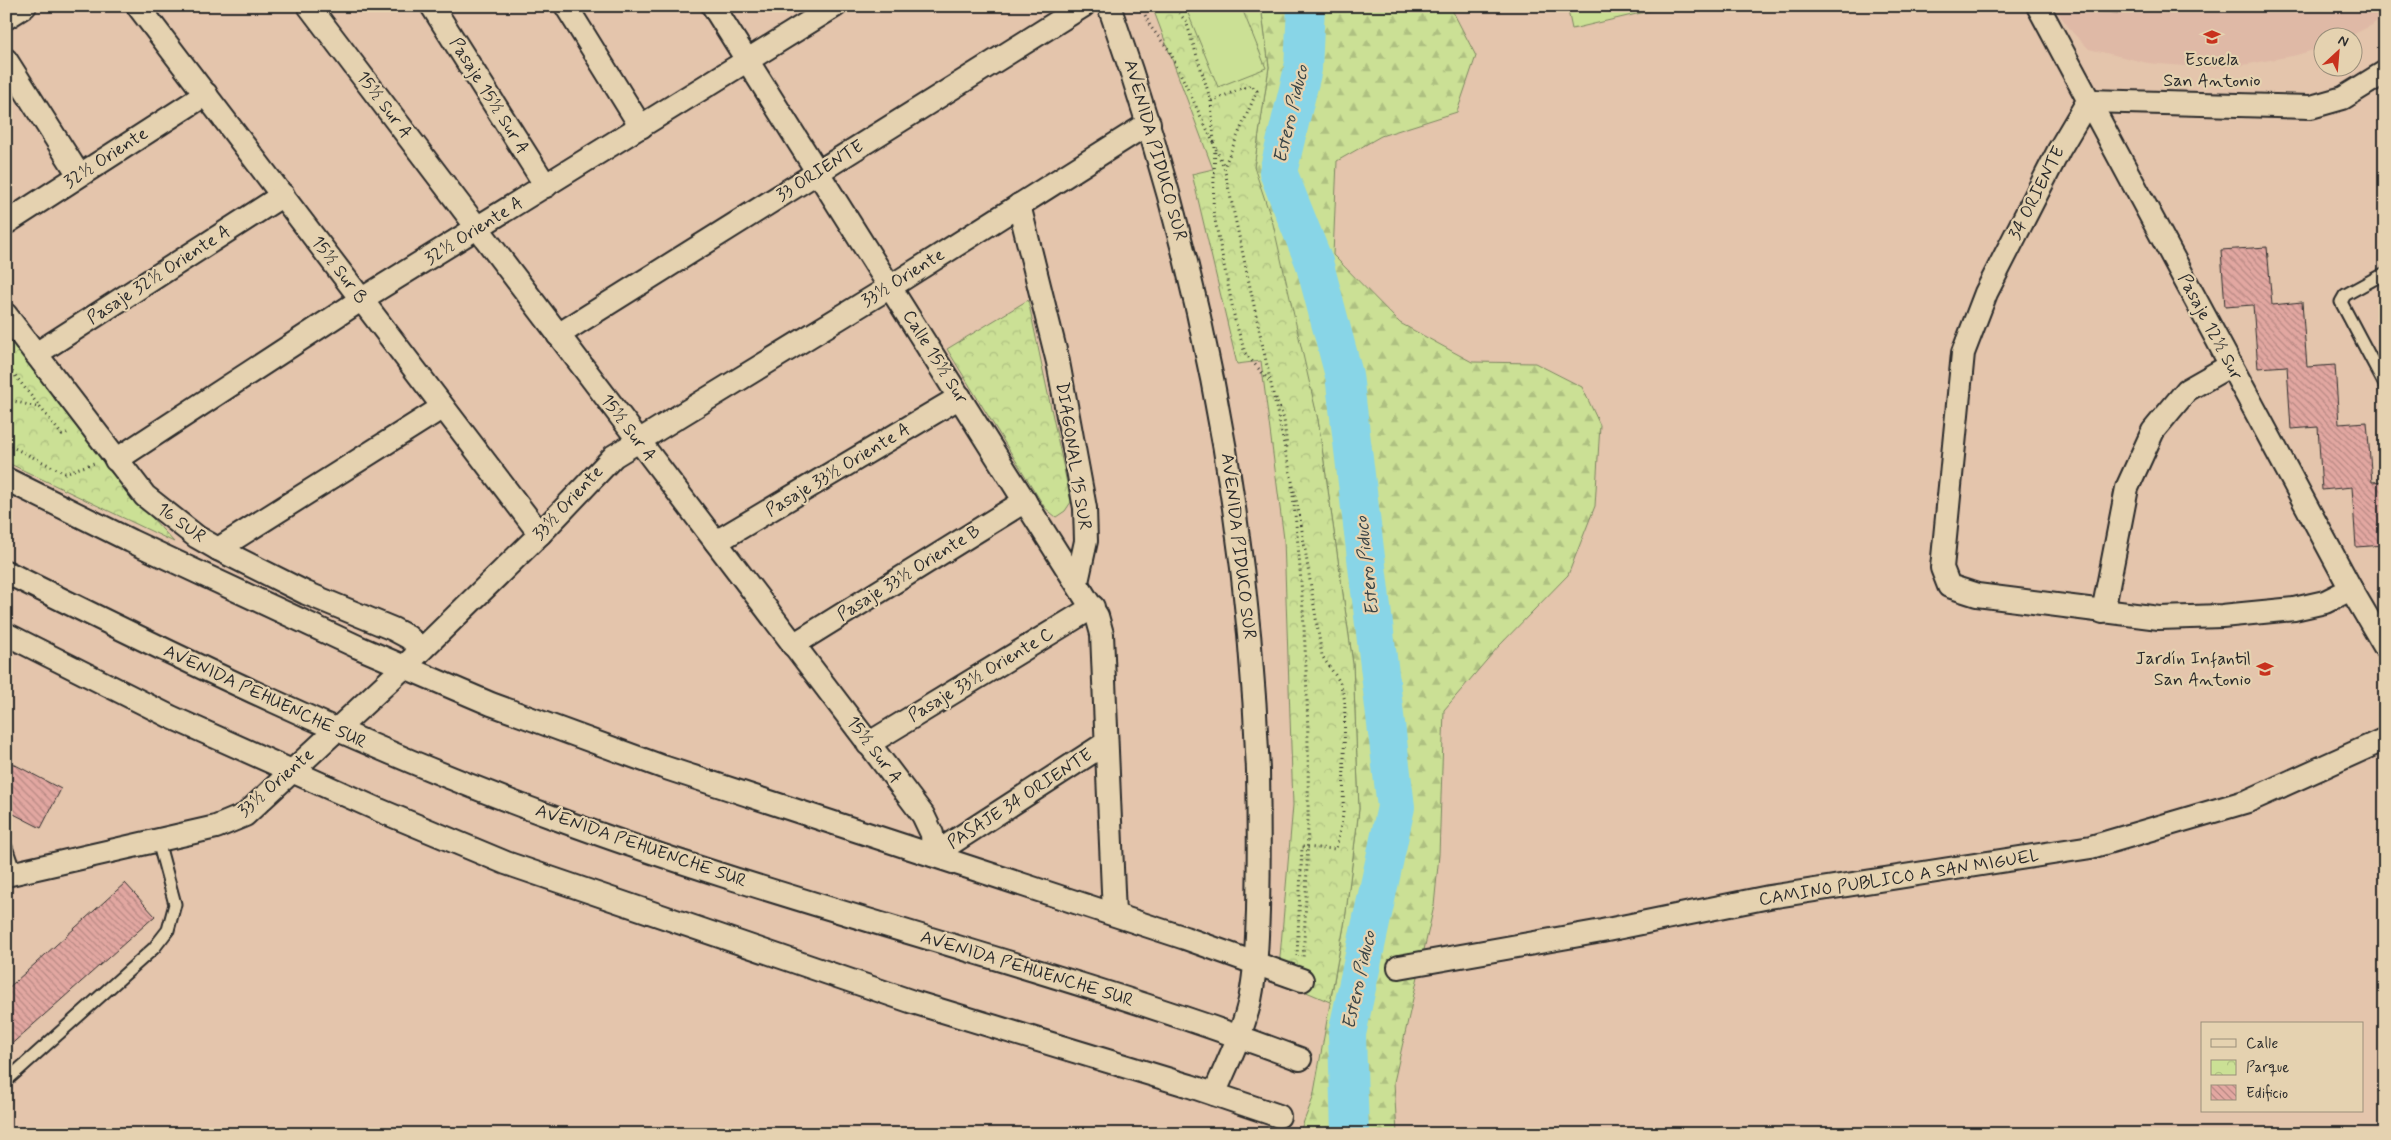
<svg xmlns="http://www.w3.org/2000/svg" width="2391" height="1140" font-family="Mynerve,sans-serif">
  <style>
    .built { fill: #dfb9a6 }
    .forest { fill: url(#forest-firs); stroke: #7b8660 }
    .park { fill: url(#park-crowns); stroke: #7b8660 }
    .pitch { fill: #cbe095; stroke: #7b8660 }
    .lines { fill: none; stroke-linecap: round; stroke-linejoin: round }
    .river { stroke: #88d5e7; stroke-width: 38 }
    .building { fill: url(#building-back-hatch); stroke: #2b2b2b }
    .lane-casing { stroke: #2b2b2b; stroke-width: 15 }
    .street-casing { stroke: #2b2b2b; stroke-width: 26 }
    .path { stroke: #2b2b2b; stroke-width: 3; stroke-dasharray: 1 4; stroke-linecap: butt }
    .lane { stroke: #e5d2b0; stroke-width: 11 }
    .street { stroke: #e5d2b0; stroke-width: 22 }
    .labels { text-anchor: middle; dominant-baseline: central; stroke-width: 4.5; stroke-linejoin: round; paint-order: stroke }
    .poi-label { font-size: 18px; fill: #2b2b2b; stroke: #e5d2b0 }
    .street-label { font-size: 18px; fill: #2b2b2b; stroke: #e5d2b0 }
    .water-label { font-size: 19px; font-style: italic; fill: #394447; stroke: #e5d2b0 }
  </style>
  <defs>
    <pattern id="forest-firs" width="22" height="20" patternUnits="userSpaceOnUse" patternTransform="scale(1.25)"><rect width="22" height="20" fill="#cbe095"/><path d="M5 1l3.5 6h-7zM16 11l3.5 6h-7z" fill="#aec081"/></pattern>
    <pattern id="park-crowns" width="20" height="18" patternUnits="userSpaceOnUse" patternTransform="scale(1.25)"><rect width="20" height="18" fill="#cbe095"/><path d="M2 6a3 3 0 1 1 6 0M12 15a3 3 0 1 1 6 0" fill="none" stroke="#aec081"/></pattern>
    <pattern id="building-back-hatch" width="6" height="6" patternUnits="userSpaceOnUse" patternTransform="scale(1.25)"><rect width="6" height="6" fill="#e2a7a1"/><path d="M-1 5l2 2M0 0l6 6M5-1l2 2" fill="none" stroke="#b78883"/></pattern>
  </defs>
  <rect width="100%" height="100%" fill="#e4c5ac"/>
  <filter id="ink" filterUnits="userSpaceOnUse"><feTurbulence type="fractalNoise" baseFrequency=".02" numOctaves="2"/><feDisplacementMap in="SourceGraphic" scale="10" xChannelSelector="R" yChannelSelector="G"/><feConvolveMatrix kernelMatrix="1 2 1 2 8 2 1 2 1" color-interpolation-filters="sRGB"/></filter>
  <g filter="url(#ink)">
    <!-- built -->
    <polygon class="built" points="2053,6 2385,6 2385,14 2372,25 2348,37 2324,38 2323,47 2297,55 2238,66 2208,68 2148,63 2089,49 2073,33"/>
    <!-- forest -->
    <polygon class="forest" points="1261,6 1450,6 1476,56 1457,112 1381,136 1337,161 1333,255 1400,323 1472,362 1535,363 1582,387 1600,425 1595,506 1568,575 1498,647 1444,710 1439,855 1434,906 1394,1082 1397,1134 1299,1134 1313,1098 1345,920 1359,809 1353,664 1318,420 1254,167 1269,67"/>
    <!-- park -->
    <g class="park">
      <polygon points="1152,6 1261,6 1269,67 1254,167 1273,224 1318,420 1353,664 1359,809 1345,920 1330,1002 1278,980 1293,805 1284,539 1261,361 1237,364 1192,174 1213,169"/>
      <polygon points="1028,300 1071,502 1065,511 1056,517 1045,508 947,349"/>
      <polygon points="6,335 112,474 174,542 6,462"/>
    </g>
    <!-- pitch -->
    <g class="pitch">
      <polygon points="1185,6 1241,6 1266,68 1218,87"/>
      <polygon points="1567,6 1671,6 1572,29"/>
    </g>
    <g class="lines">
      <!-- river -->
      <polyline class="river" points="1306,6 1303,69 1278,172 1314,262 1344,375 1396,807 1347,1034 1350,1134"/>
    </g>
    <!-- building -->
    <g class="building">
      <polygon points="2073,6 2122,6 2121,13 2075,11"/>
      <polygon points="2267,247 2272,305 2302,302 2307,367 2335,365 2339,424 2367,422 2372,482 2385,481 2385,545 2356,547 2352,487 2322,490 2318,427 2291,429 2287,366 2258,368 2253,305 2225,307 2221,250"/>
      <polygon points="6,760 61,789 41,828 6,810"/>
      <polygon points="125,883 155,916 6,1049 6,990"/>
    </g>
    <g class="lines">
      <!-- lane casing -->
      <g class="lane-casing">
        <g id="lane">
          <polyline points="2385,273 2345,295 2341,302 2385,385"/>
          <polyline points="6,847 15,873"/>
          <polyline points="6,1081 154,948 168,930 175,904 158,841"/>
        </g>
      </g>
      <!-- street casing -->
      <g class="street-casing">
        <g id="street">
          <polyline points="138,6 540,534"/>
          <polyline points="309,6 923,815 932,834 933,855"/>
          <polyline points="432,6 546,186"/>
          <polyline points="566,6 641,127"/>
          <polyline points="713,6 1097,616 1102,634 1114,914"/>
          <path d="M1109,6c88,247 139,503 149,765 1,47 1,94 0,140 -1,30 -2,59 -8,89 -7,32 -23,64 -36,94"/>
          <polyline points="2038,6 2351,589 2385,647"/>
          <polyline points="6,18 25,6"/>
          <polyline points="6,60 79,175"/>
          <polyline points="1019,205 1058,362 1085,508 1086,541 1077,582"/>
          <polyline points="6,223 206,94"/>
          <polyline points="6,315 145,496 197,537 218,549 306,593 393,629 408,637 422,649"/>
          <polyline points="558,335 1083,6"/>
          <polyline points="36,354 283,195"/>
          <polyline points="116,460 362,299 835,6"/>
          <polyline points="6,479 131,541 358,647 491,704 663,767 1185,938 1302,980"/>
          <polyline points="716,542 960,397"/>
          <polyline points="218,549 443,407"/>
          <path d="M6,572c179,89 358,176 546,245 246,91 503,150 748,242"/>
          <polyline points="2351,589 2325,602 2294,609 2222,616 2159,618 1977,595 1949,586 1942,568 1963,353 1986,293 2059,150 2088,101 2311,107 2343,98 2385,72"/>
          <polyline points="2103,612 2127,488 2153,431 2187,390 2231,365"/>
          <polyline points="6,634 171,717 379,810 506,863 913,1002 1190,1086 1279,1116"/>
          <polyline points="793,645 1025,501"/>
          <polyline points="868,744 1093,607"/>
          <polyline points="933,855 1106,743"/>
          <polyline points="6,875 216,827 245,815 404,667 540,534 614,456 890,287 1149,123"/>
          <polyline points="1399,967 1602,931 1769,897 2091,847 2248,801 2385,739"/>
        </g>
      </g>
      <!-- path -->
      <g class="path">
        <polyline points="1141,6 1150,26 1169,50 1215,146 1213,210 1235,320 1245,353 1271,383"/>
        <polyline points="1172,6 1186,21 1211,101 1251,85 1257,91 1224,167 1300,518 1322,656 1340,682 1345,701 1343,815 1336,849 1302,847 1297,956"/>
        <polyline points="1211,101 1214,143"/>
        <polyline points="1216,149 1224,167"/>
        <polyline points="6,364 62,435 69,432"/>
        <polyline points="1276,398 1284,419 1287,448"/>
        <polyline points="6,399 40,408"/>
        <polyline points="6,444 65,473 94,463"/>
        <path d="M1292,486c18,158 20,315 11,473"/>
      </g>
      <!-- lane -->
      <use href="#lane" class="lane"/>
      <!-- street -->
      <use href="#street" class="street"/>
    </g>
  </g>
  <!-- icons -->
  <defs>
    <g id="school-bare" transform="scale(1.35)"><path d="M0-5L7-2L0 1L-7-2ZM-4 1L0 2.5L4 1V4Q0 6-4 4Z" fill="#c8321e" stroke="#e5d2b0" stroke-width="2.5" paint-order="stroke"/></g>
  </defs>
  <g fill-rule="evenodd">
    <use href="#school-bare" x="2212" y="37"/>
    <use href="#school-bare" x="2265" y="669"/>
  </g>
  <g class="labels">
    <!-- poi labels -->
    <g class="poi-label">
      <text x="2212" y="60">Escuela<tspan x="2212" dy="21">San Antonio</tspan></text>
      <text x="2251" y="659" text-anchor="end">Jardín Infantil<tspan x="2251" dy="21">San Antonio</tspan></text>
    </g>
    <!-- street labels -->
    <g class="street-label">
      <text transform="translate(489 96) rotate(58)">Pasaje 15½ Sur A</text>
      <text transform="translate(384 105) rotate(53)">15½ Sur A</text>
      <text transform="translate(1155 150) rotate(74)">AVENIDA PIDUCO SUR</text>
      <text transform="translate(106 158) rotate(-33)">32½ Oriente</text>
      <text transform="translate(820 171) rotate(-32)">33 ORIENTE</text>
      <text transform="translate(2037 193) rotate(-63)">34 ORIENTE</text>
      <text transform="translate(474 231) rotate(-32)">32½ Oriente A</text>
      <text transform="translate(339 270) rotate(53)">15½ Sur B</text>
      <text transform="translate(159 275) rotate(-33)">Pasaje 32½ Oriente A</text>
      <text transform="translate(903 278) rotate(-32)">33½ Oriente</text>
      <text transform="translate(2210 327) rotate(62)">Pasaje 12½ Sur</text>
      <text transform="translate(935 357) rotate(58)">Calle 15½ Sur</text>
      <text transform="translate(628 428) rotate(53)">15½ Sur A</text>
      <text transform="translate(1073 456) rotate(81)">DIAGONAL 15 SUR</text>
      <text transform="translate(838 470) rotate(-31)">Pasaje 33½ Oriente A</text>
      <text transform="translate(568 503) rotate(-47)">33½ Oriente</text>
      <text transform="translate(181 523) rotate(36)">16 SUR</text>
      <text transform="translate(1238 546) rotate(83)">AVENIDA PIDUCO SUR</text>
      <text transform="translate(909 573) rotate(-32)">Pasaje 33½ Oriente B</text>
      <text transform="translate(981 675) rotate(-31)">Pasaje 33½ Oriente C</text>
      <text transform="translate(265 697) rotate(25)">AVENIDA PEHUENCHE SUR</text>
      <text transform="translate(874 750) rotate(53)">15½ Sur A</text>
      <text transform="translate(276 783) rotate(-41)">33½ Oriente</text>
      <text transform="translate(1020 799) rotate(-33)">PASAJE 34 ORIENTE</text>
      <text transform="translate(641 846) rotate(19)">AVENIDA PEHUENCHE SUR</text>
      <text transform="translate(1899 878) rotate(-9)">CAMINO PUBLICO A SAN MIGUEL</text>
      <text transform="translate(1027 969) rotate(17)">AVENIDA PEHUENCHE SUR</text>
    </g>
    <!-- water labels -->
    <g class="water-label">
      <text transform="translate(1291 114) rotate(-77)">Estero Piduco</text>
      <text transform="translate(1367 566) rotate(-97)">Estero Piduco</text>
      <text transform="translate(1359 980) rotate(-78)">Estero Piduco</text>
    </g>
  </g>
  <!-- margin -->
  <rect width="2391" height="1140" fill="none" stroke="#e5d2b0" stroke-width="25"/>
  <rect x="12" y="12" width="2366" height="1115" fill="none" stroke="#2b2b2b" stroke-width="2" filter="url(#ink)"/>
  <!-- legend -->
  <rect x="2201" y="1022" width="162" height="90" fill="#e5d2b0" stroke="#9b8f7b"/>
  <rect x="2211" y="1039" width="25" height="8" fill="#e5d2b0" stroke="#9b8f7b"/>
  <text x="2246" y="1048" font-size="15" fill="#2b2b2b">Calle</text>
  <rect x="2211" y="1060" width="25" height="15" fill="url(#park-crowns)" stroke="#9b8f7b"/>
  <text x="2246" y="1072" font-size="15" fill="#2b2b2b">Parque</text>
  <rect x="2211" y="1085" width="25" height="15" fill="url(#building-back-hatch)" stroke="#9b8f7b"/>
  <text x="2246" y="1098" font-size="15" fill="#2b2b2b">Edificio</text>
  <!-- north arrow -->
  <g transform="translate(2338 52) rotate(26)"><circle r="24" fill="#e5d2b0" stroke="#9b8f7b"/>
  <path d="M0-4L9 19L0 12L-9 19Z" fill="#c8321e"/>
  <text y="-8" font-size="14" font-weight="bold" text-anchor="middle" fill="#2b2b2b">N</text>
  </g>
</svg>
